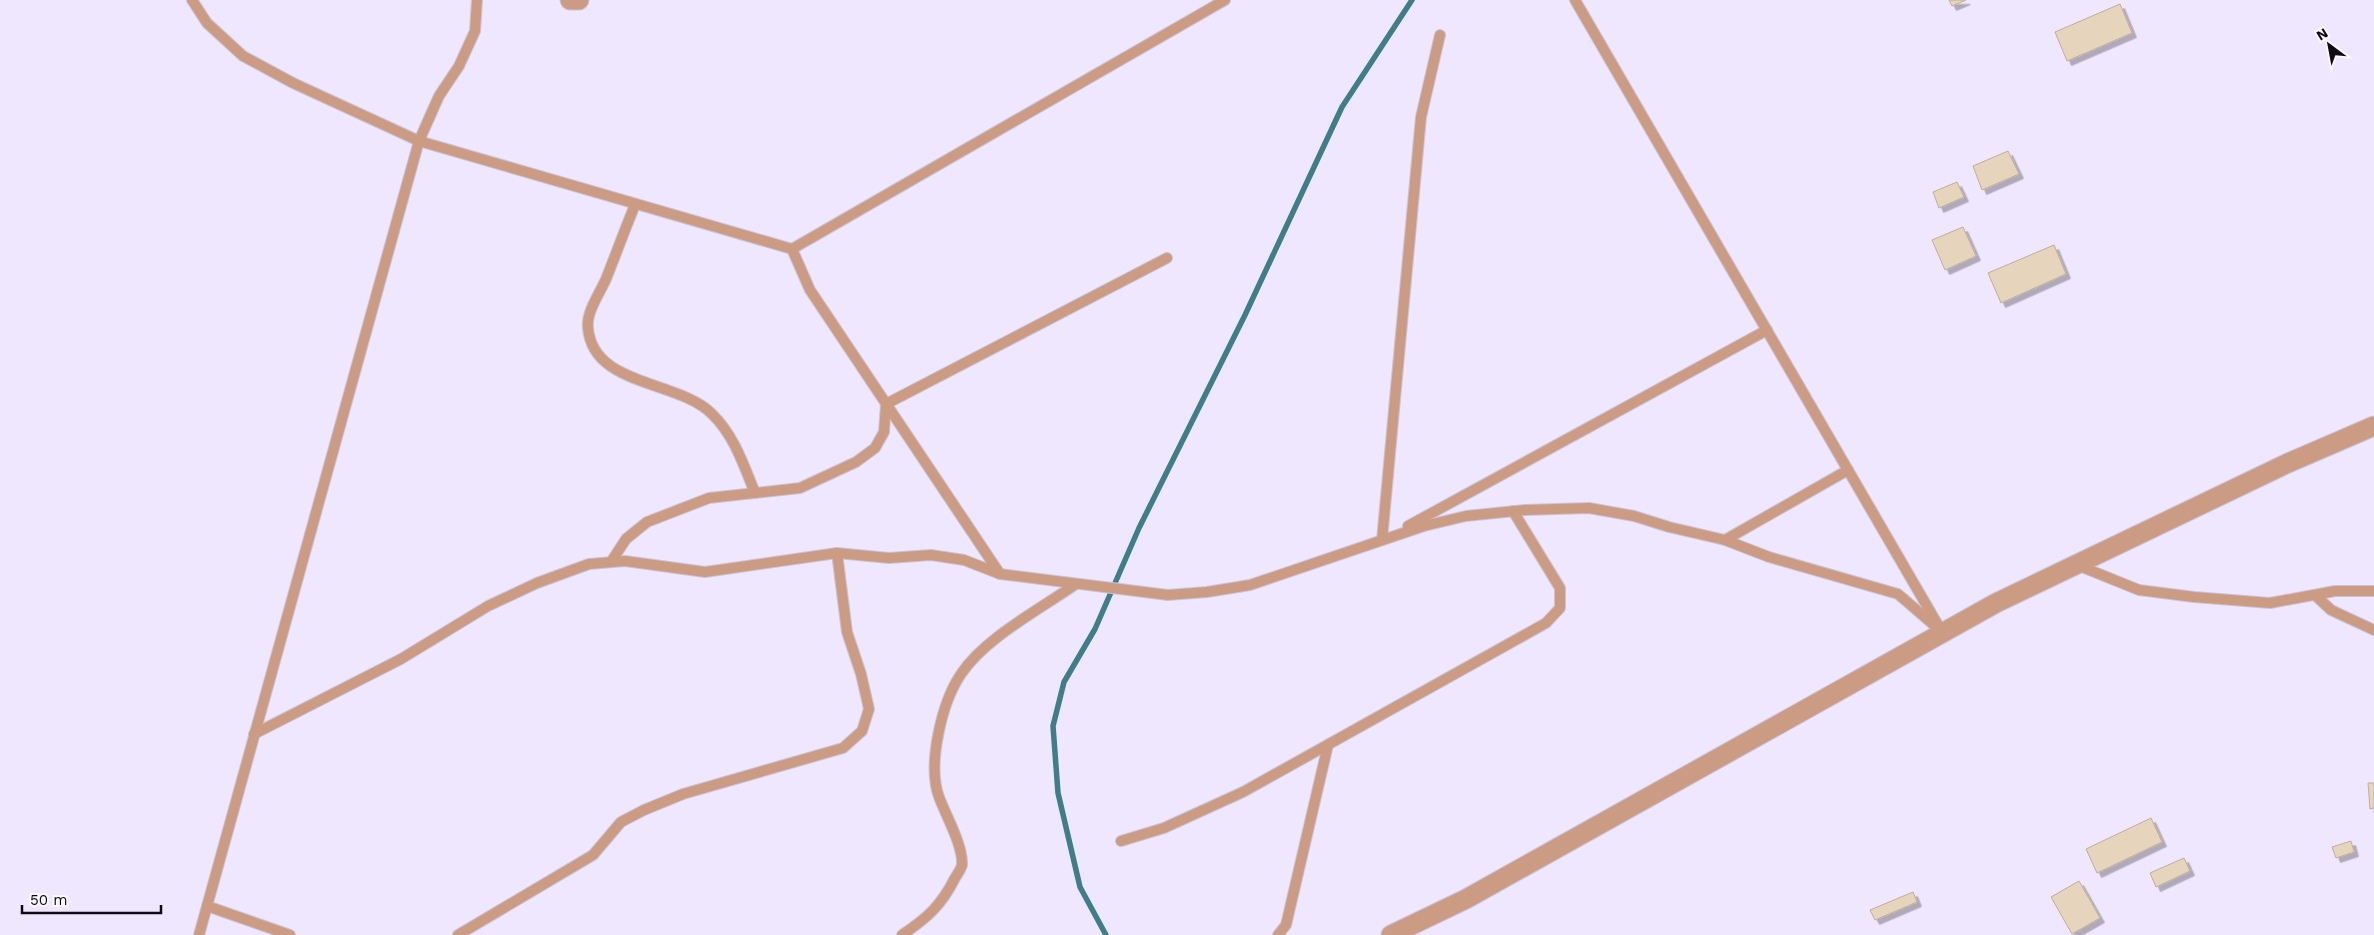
<svg xmlns="http://www.w3.org/2000/svg" width="2374" height="935" font-family="'Work Sans',sans-serif">
  <style>
    .lines { fill: none; stroke-linecap: round; stroke-linejoin: round }
    .stream { stroke: #407e87; stroke-width: 5.5 }
    .building { fill: #e6d5bc; stroke: #beae96; filter: url(#shadow) }
    .lane-casing { stroke: #cbc4d8; stroke-width: 12 }
    .street-casing { stroke: #cbc4d8; stroke-width: 21 }
    .lane { stroke: #cb9c83; stroke-width: 10 }
    .street { stroke: #cb9c83; stroke-width: 19 }
  </style>
  <defs>
    <filter id="shadow"><feDropShadow dx="4.5" dy="4.5" stdDeviation="0" flood-color="#0004"/></filter>
  </defs>
  <rect width="100%" height="100%" fill="#efe7fd"/>
  <g class="lines">
    <!-- stream -->
    <polyline class="stream" points="1106,935 1080,887 1058,793 1053,726 1064,682 1095,629 1139,528 1245,315 1342,107 1412,0"/>
  </g>
  <!-- building -->
  <g class="building">
    <polygon points="1949,0 1966,0 1952,6"/>
    <polygon points="2120,4 2132,33 2067,61 2055,32"/>
    <polygon points="2008,151 2019,174 1982,190 1973,166"/>
    <polygon points="1957,182 1964,197 1939,208 1933,192"/>
    <polygon points="1963,227 1976,256 1945,270 1932,240"/>
    <polygon points="2054,245 2066,274 2001,303 1988,273"/>
    <polygon points="2368,783 2374,783 2374,808 2370,809"/>
    <polygon points="2151,818 2162,842 2097,873 2086,849"/>
    <polygon points="2351,841 2354,852 2336,858 2332,847"/>
    <polygon points="2184,858 2190,871 2156,887 2150,873"/>
    <polygon points="2079,881 2100,918 2072,934 2051,897"/>
    <polygon points="1913,892 1917,902 1875,920 1870,910"/>
  </g>
  <g class="lines">
    <!-- lane casing -->
    <g class="lane-casing">
      <g id="lane">
        <polyline points="192,0 207,23 243,56 293,83 419,141 792,249 1225,0"/>
        <polyline points="1575,0 1938,625"/>
        <path d="M635,205c-10,24 -19,49 -29,74 -6,14 -20,33 -18,49 5,59 91,52 124,86 22,21 32,52 43,79"/>
        <polyline points="792,249 810,290 1000,574"/>
        <polyline points="1408,526 1767,330"/>
        <polyline points="1382,540 1421,117 1440,35"/>
        <polyline points="1725,540 1848,470"/>
        <polyline points="611,562 626,539 647,522 709,498 800,488 856,462 875,448 884,432 886,404 1167,258"/>
        <polyline points="2077,565 2139,590 2194,597 2270,603 2335,591 2374,591"/>
        <polyline points="2315,595 2331,610 2374,630"/>
        <polyline points="254,734 401,659 488,606 537,583 589,564 625,561 705,572 837,553 889,558 931,555 964,560 1000,574 1168,595 1207,592 1250,585 1424,526 1466,516 1525,510 1589,508 1634,516 1669,527 1725,540 1769,557 1898,594 1942,632"/>
        <polyline points="1121,841 1164,828 1243,792 1546,623 1560,608 1560,588 1513,511"/>
        <polyline points="207,906 290,935"/>
        <polyline points="199,935 419,141 439,96 459,66 475,31 477,0"/>
        <polyline points="458,935 593,855 621,822 644,810 683,794 843,748 862,731 869,709 861,674 847,632 837,553"/>
        <path d="M902,935c25,-17 39,-29 53,-57 2,-3 6,-9 7,-13 1,-20 -16,-49 -23,-68 -12,-33 3,-95 22,-123 24,-36 79,-65 115,-90"/>
        <polyline points="1278,935 1286,925 1328,745"/>
      </g>
    </g>
    <!-- street casing -->
    <g class="street-casing">
      <g id="street">
        <polyline points="570,0 579,0"/>
        <polyline points="1391,935 1466,899 1996,603 2288,463 2374,426"/>
      </g>
    </g>
    <!-- lane -->
    <use href="#lane" class="lane"/>
    <!-- street -->
    <use href="#street" class="street"/>
  </g>
  <!-- north arrow -->
  <g transform="translate(2329 45) rotate(328)" stroke="#faf8fd" stroke-width="4" paint-order="stroke">
  <path d="M0-4L9 19L0 12L-9 19Z" fill="#0f0b14"/>
  <text y="-8" font-size="14" font-weight="bold" text-anchor="middle" fill="#0f0b14">N</text>
  </g>
  <!-- scale -->
  <path d="M22 905v8h139v-8" fill="none" stroke="#0f0b14" stroke-width="2.5"/>
  <text x="30" y="905" font-size="15" fill="#0f0b14" stroke="#faf8fd" stroke-width="4" paint-order="stroke">50 m</text>
</svg>
